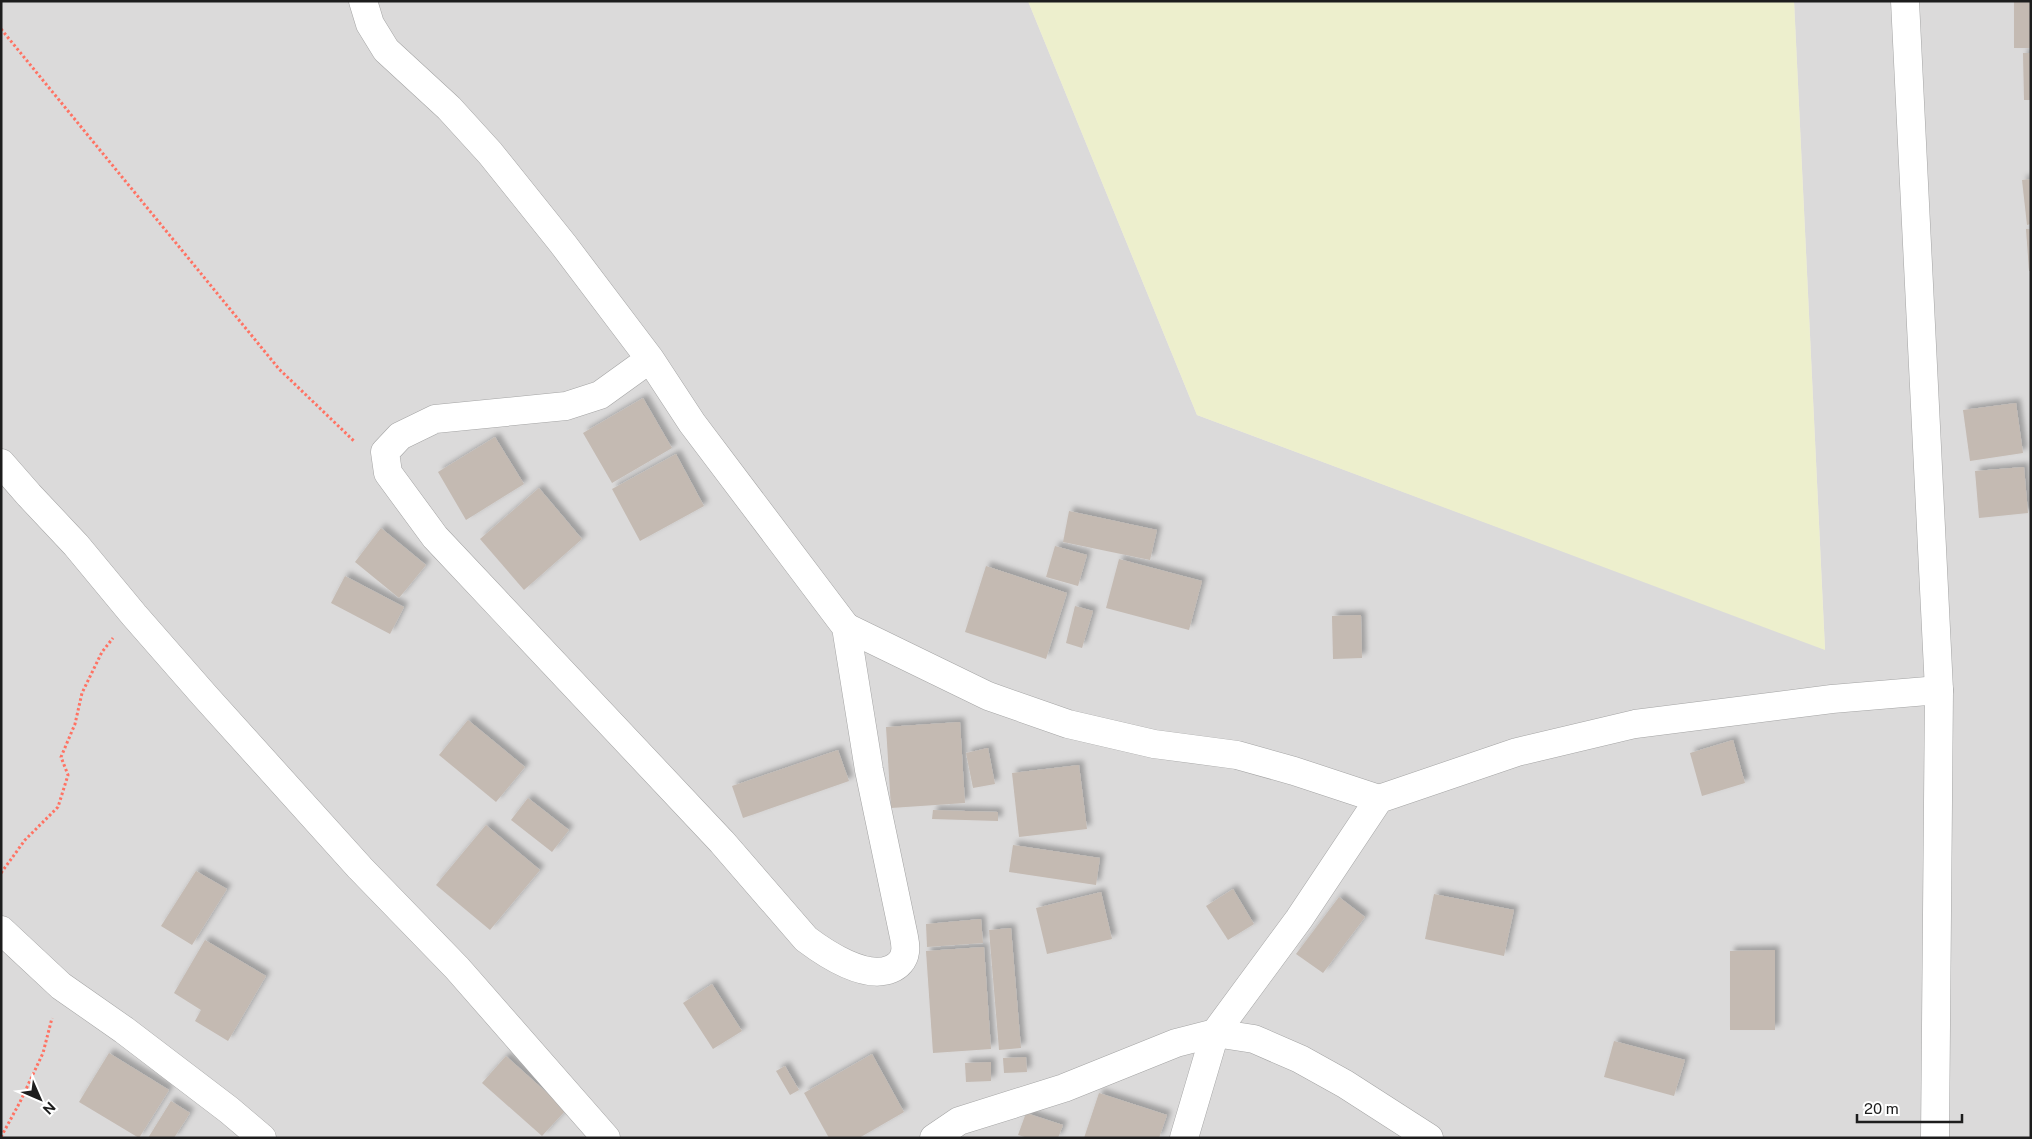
<svg xmlns="http://www.w3.org/2000/svg" width="2032" height="1139" font-family="'Public Sans',sans-serif">
  <style>
    .residential { fill: #dbdada }
    .farmland { fill: #edefcd }
    .building { fill: #c4bab2; filter: url(#shadow) }
    .lines { fill: none; stroke-linecap: round; stroke-linejoin: round }
    .minor-casing { stroke: #a4a4a4; stroke-width: 29 }
    .path { stroke: #ff7263; stroke-width: 3; stroke-dasharray: 2.5 2.5; stroke-linecap: butt }
    .minor { stroke: #fff; stroke-width: 28 }
  </style>
  <defs>
    <filter id="shadow"><feDropShadow dx="4.5" dy="-4.5" stdDeviation="2.5" flood-color="#0004"/></filter>
  </defs>
  <rect width="100%" height="100%" fill="#efebe3"/>
  <!-- residential -->
  <polygon class="residential" points="1,1 1028,1 1197,415 1825,649 1794,1 2031,1 2031,1138 1,1138"/>
  <!-- farmland -->
  <polygon class="farmland" points="1028,1 1794,1 1825,650 1197,415"/>
  <!-- building -->
  <g class="building">
    <rect x="2014" y="1" width="17" height="47"/>
    <polygon points="2023,53 2031,53 2031,100 2024,100"/>
    <polygon points="2031,179 2031,224 2027,225 2022,180"/>
    <polygon points="2026,229 2031,229 2031,271 2029,271"/>
    <polygon points="643,398 672,448 612,483 583,433"/>
    <polygon points="2016,403 2023,453 1970,461 1963,410"/>
    <polygon points="495,437 524,484 466,520 438,472"/>
    <polygon points="676,454 704,506 640,541 612,489"/>
    <polygon points="2024,467 2028,513 1979,518 1975,471"/>
    <polygon points="539,488 582,539 524,590 480,539"/>
    <polygon points="1069,511 1157,530 1150,560 1063,542"/>
    <polygon points="381,528 426,565 399,598 355,562"/>
    <polygon points="1055,546 1087,555 1078,586 1046,577"/>
    <polygon points="1119,559 1202,581 1189,630 1106,608"/>
    <polygon points="986,566 1067,593 1046,659 965,632"/>
    <polygon points="345,576 404,607 390,634 331,603"/>
    <polygon points="1075,606 1093,611 1082,648 1066,643"/>
    <polygon points="1361,615 1362,658 1333,659 1332,616"/>
    <polygon points="468,720 525,767 496,802 439,755"/>
    <polygon points="960,722 965,803 891,808 886,727"/>
    <polygon points="1733,740 1745,783 1702,796 1690,753"/>
    <polygon points="988,748 995,784 973,788 966,753"/>
    <polygon points="838,750 849,781 743,818 732,786"/>
    <polygon points="1079,765 1087,829 1019,837 1012,773"/>
    <polygon points="528,798 569,830 552,852 511,820"/>
    <polygon points="933,810 998,812 998,821 932,819"/>
    <polygon points="486,825 540,870 490,930 436,885"/>
    <polygon points="1013,845 1100,858 1096,885 1009,872"/>
    <polygon points="196,871 227,889 192,945 161,926"/>
    <polygon points="1233,889 1254,924 1228,940 1206,906"/>
    <polygon points="1101,892 1112,939 1047,954 1036,908"/>
    <polygon points="1434,894 1514,910 1504,956 1425,939"/>
    <polygon points="1339,897 1365,917 1323,973 1296,954"/>
    <polygon points="981,919 983,943 927,947 926,924"/>
    <polygon points="1011,928 1021,1048 999,1050 989,930"/>
    <polygon points="205,940 266,976 228,1041 195,1021 201,1010 174,993"/>
    <polygon points="984,947 991,1049 933,1053 926,951"/>
    <polygon points="1775,950 1775,1030 1730,1030 1730,951"/>
    <polygon points="712,984 742,1031 713,1049 683,1003"/>
    <polygon points="1614,1041 1685,1060 1674,1096 1604,1077"/>
    <polygon points="109,1053 169,1090 139,1138 79,1102"/>
    <polygon points="872,1054 904,1112 859,1138 829,1138 804,1093"/>
    <polygon points="506,1056 566,1110 542,1136 482,1083"/>
    <polygon points="1026,1057 1027,1072 1004,1073 1003,1058"/>
    <polygon points="991,1062 991,1081 966,1082 965,1063"/>
    <polygon points="785,1066 799,1090 790,1095 776,1071"/>
    <polygon points="1099,1093 1167,1115 1159,1138 1084,1138"/>
    <polygon points="171,1101 190,1113 174,1138 148,1138"/>
    <polygon points="1026,1113 1063,1125 1058,1138 1028,1138 1018,1135"/>
  </g>
  <g class="lines">
    <!-- minor casing -->
    <g class="minor-casing">
      <g id="minor">
        <path d="M363,1l7,23 16,26 63,58 41,45 73,91 87,115 42,64 154,204 23,143 35,167c1,5 2,10 1,15 -1,8 -7,14 -14,17 -26,11 -65,-15 -85,-30l-84,-97 -287,-305 -47,-64 -3,-21 15,-16 35,-17 131,-13 34,-11 50,-36"/>
        <polyline points="1905,1 1939,690 1935,1138"/>
        <polyline points="1,463 29,495 76,545 134,615 204,695 360,868 457,968 606,1138"/>
        <polyline points="846,627 988,696 1068,724 1154,744 1237,755 1294,771 1379,799"/>
        <polyline points="1,930 61,986 124,1030 229,1110 262,1138"/>
        <polyline points="934,1138 959,1121 1064,1088 1176,1043 1215,1033 1254,1039 1300,1059 1345,1084 1429,1138"/>
        <polyline points="1184,1138 1215,1033 1299,919 1379,799 1517,752 1635,724 1832,699 1939,690"/>
      </g>
    </g>
    <!-- path -->
    <g class="path">
      <polyline points="1,29 279,369 355,442"/>
      <polyline points="1,873 25,840 58,807 68,775 61,757 75,724 82,693 102,652 113,638"/>
      <polyline points="1,1137 20,1102 43,1053 52,1018"/>
    </g>
    <!-- minor -->
    <use href="#minor" class="minor"/>
  </g>
  <!-- border -->
  <rect width="2032" height="1139" fill="none" stroke="#1d1d1d" stroke-width="5"/>
  <!-- north arrow -->
  <g transform="translate(40 1099) rotate(135)" stroke="#ffffff" stroke-width="4" paint-order="stroke">
  <path d="M0-4L9 19L0 12L-9 19Z" fill="#1d1d1d"/>
  <text y="-8" font-size="14" font-weight="bold" text-anchor="middle" fill="#1d1d1d">N</text>
  </g>
  <!-- scale -->
  <path d="M1857 1114v8h105v-8" fill="none" stroke="#1d1d1d" stroke-width="2.5"/>
  <text x="1864" y="1114" font-size="15" fill="#1d1d1d" stroke="#ffffff" stroke-width="4" paint-order="stroke">20 m</text>
</svg>
